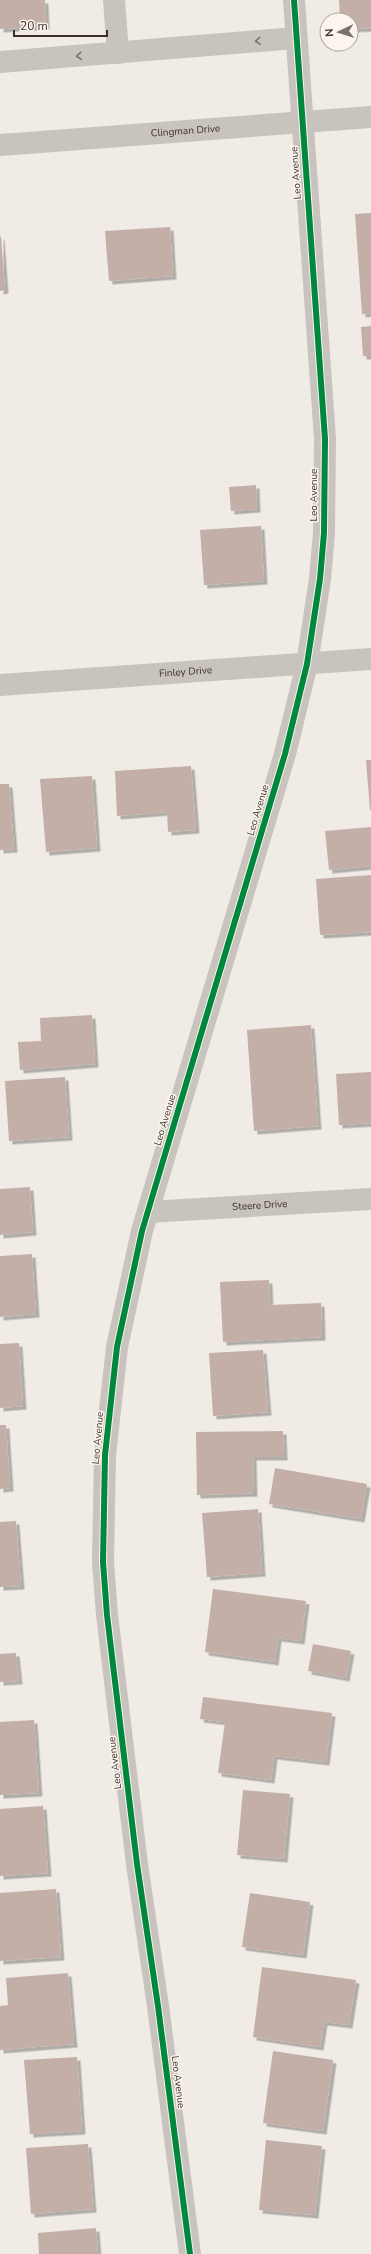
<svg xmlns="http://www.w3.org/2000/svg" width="371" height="2254" font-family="'Nunito Sans',sans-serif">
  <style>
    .building { fill: #c3afa7; filter: url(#shadow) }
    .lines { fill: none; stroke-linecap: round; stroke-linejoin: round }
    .minor { stroke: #c9c3be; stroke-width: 22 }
    .cycleway-casing { stroke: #fbf5ee; stroke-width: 8 }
    .cycleway { stroke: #00873e; stroke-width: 6 }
    .oneway { stroke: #7b726d }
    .labels { text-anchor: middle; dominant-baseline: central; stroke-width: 3; stroke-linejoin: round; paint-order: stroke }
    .street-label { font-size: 10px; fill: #3b302b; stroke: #fbf5ee }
  </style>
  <defs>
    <filter id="shadow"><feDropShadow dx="3.5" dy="3.5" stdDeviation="0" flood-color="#0004"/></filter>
  </defs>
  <rect width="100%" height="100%" fill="#f0ebe5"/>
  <!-- building -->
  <g class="building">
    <polygon points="0,0 45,0 46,26 0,29"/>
    <polygon points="339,0 371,0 371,28 351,29 351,20 340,20"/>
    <polygon points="371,213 371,313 362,314 355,214"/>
    <polygon points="170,227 173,276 109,281 105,231"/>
    <polygon points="1,236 5,290 0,291 0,237"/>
    <polygon points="371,326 371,356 363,356 361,327"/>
    <polygon points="256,485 257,509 231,511 229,487"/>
    <polygon points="261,526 264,581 204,585 200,530"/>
    <polygon points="366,760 371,760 371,810 370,810"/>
    <polygon points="191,766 196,830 168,832 167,812 117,816 115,771"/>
    <polygon points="92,776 97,848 46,852 40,779"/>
    <polygon points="0,784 9,784 14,849 0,850"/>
    <polygon points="371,827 371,866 329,870 325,831"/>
    <polygon points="371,875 371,932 320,935 316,879"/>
    <polygon points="92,1015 95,1064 20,1070 18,1042 41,1041 40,1018"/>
    <polygon points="311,1025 318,1126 254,1131 247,1030"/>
    <polygon points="371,1072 371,1123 339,1125 336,1074"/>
    <polygon points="65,1077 69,1137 9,1141 5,1081"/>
    <polygon points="30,1187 33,1232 0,1235 0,1189"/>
    <polygon points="32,1254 36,1314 0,1317 0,1256"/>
    <polygon points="269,1280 270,1305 321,1303 322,1337 223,1342 220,1282"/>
    <polygon points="19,1343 23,1406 0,1408 0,1344"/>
    <polygon points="263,1350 268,1412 213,1416 209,1353"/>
    <polygon points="0,1425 6,1425 10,1488 0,1489"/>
    <polygon points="283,1431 284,1457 253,1457 254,1493 197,1495 196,1432"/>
    <polygon points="275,1468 367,1484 361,1519 269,1504"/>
    <polygon points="258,1509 262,1573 207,1577 202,1513"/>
    <polygon points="16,1521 21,1586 0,1587 0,1522"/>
    <polygon points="213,1589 306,1601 301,1641 278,1638 275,1662 205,1652"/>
    <polygon points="313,1644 351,1651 346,1678 308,1671"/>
    <polygon points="16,1653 19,1681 0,1682 0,1654"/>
    <polygon points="203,1697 332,1713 326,1762 274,1756 271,1780 218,1773 225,1722 200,1719"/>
    <polygon points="34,1720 39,1793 0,1795 0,1722"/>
    <polygon points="243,1790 290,1794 284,1859 237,1855"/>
    <polygon points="43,1806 48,1873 0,1876 0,1809"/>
    <polygon points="56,1889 61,1957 0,1961 0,1893"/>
    <polygon points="250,1893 310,1902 303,1955 242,1947"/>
    <polygon points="262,1967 356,1980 349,2025 324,2022 320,2047 253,2037"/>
    <polygon points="68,1973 74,2044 0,2050 0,2006 8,2005 6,1978"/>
    <polygon points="273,2051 333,2060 323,2131 263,2123"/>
    <polygon points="77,2057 82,2131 30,2134 24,2060"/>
    <polygon points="266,2140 322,2146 315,2215 259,2210"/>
    <polygon points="88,2144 93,2209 31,2214 26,2148"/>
    <polygon points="96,2228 98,2254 39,2254 38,2233"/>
  </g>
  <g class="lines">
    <!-- minor -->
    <g class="minor">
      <polyline points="114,0 118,53"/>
      <polyline points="0,62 296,38"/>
      <path id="s1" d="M0,145l371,-28"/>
      <path id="s2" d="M0,685l371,-26"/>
      <path id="s3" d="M148,1212l223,-13"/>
      <polyline points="190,2254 158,2006 137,1864 107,1615 103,1562 105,1455 117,1347 142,1231 285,754 307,664 320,579 324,533 325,439 294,0"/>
    </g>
    <!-- cycleway casing -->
    <g class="cycleway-casing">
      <polyline id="cycleway" points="190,2254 158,2006 137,1864 107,1615 103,1562 105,1455 117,1347 142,1231 285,754 307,664 320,579 324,533 325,439 294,0"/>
    </g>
    <!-- cycleway -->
    <use href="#cycleway" class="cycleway"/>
  </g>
  <!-- one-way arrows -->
  <defs><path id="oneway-chevron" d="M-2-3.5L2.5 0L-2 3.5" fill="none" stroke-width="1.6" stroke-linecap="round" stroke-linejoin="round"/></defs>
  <g class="oneway">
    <use href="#oneway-chevron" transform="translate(258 41) rotate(175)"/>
    <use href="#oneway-chevron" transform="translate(79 56) rotate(175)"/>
  </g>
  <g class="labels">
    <!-- street labels -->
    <g class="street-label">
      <text stroke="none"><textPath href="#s1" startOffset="186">Clingman Drive</textPath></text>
      <text transform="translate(296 173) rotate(-94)">Leo Avenue</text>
      <text transform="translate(314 495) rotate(-90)">Leo Avenue</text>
      <text stroke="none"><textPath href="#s2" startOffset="186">Finley Drive</textPath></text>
      <text transform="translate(258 810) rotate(-73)">Leo Avenue</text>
      <text transform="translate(165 1120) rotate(-73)">Leo Avenue</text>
      <text stroke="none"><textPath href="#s3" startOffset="112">Steere Drive</textPath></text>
      <text transform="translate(98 1438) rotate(-85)">Leo Avenue</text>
      <text transform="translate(115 1763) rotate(-97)">Leo Avenue</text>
      <text transform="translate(178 2082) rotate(83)">Leo Avenue</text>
    </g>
  </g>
  <!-- north arrow -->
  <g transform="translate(339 32) rotate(266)"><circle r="19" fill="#fbf5ee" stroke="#aea6a0"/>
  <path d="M0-3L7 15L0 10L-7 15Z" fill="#7a716c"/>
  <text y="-6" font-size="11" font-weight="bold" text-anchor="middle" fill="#3b302b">N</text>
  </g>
  <!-- scale -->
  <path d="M14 30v6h93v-6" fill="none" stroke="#3b302b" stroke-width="2"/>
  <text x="20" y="30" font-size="12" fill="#3b302b" stroke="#fbf5ee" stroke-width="3" paint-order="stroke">20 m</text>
</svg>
